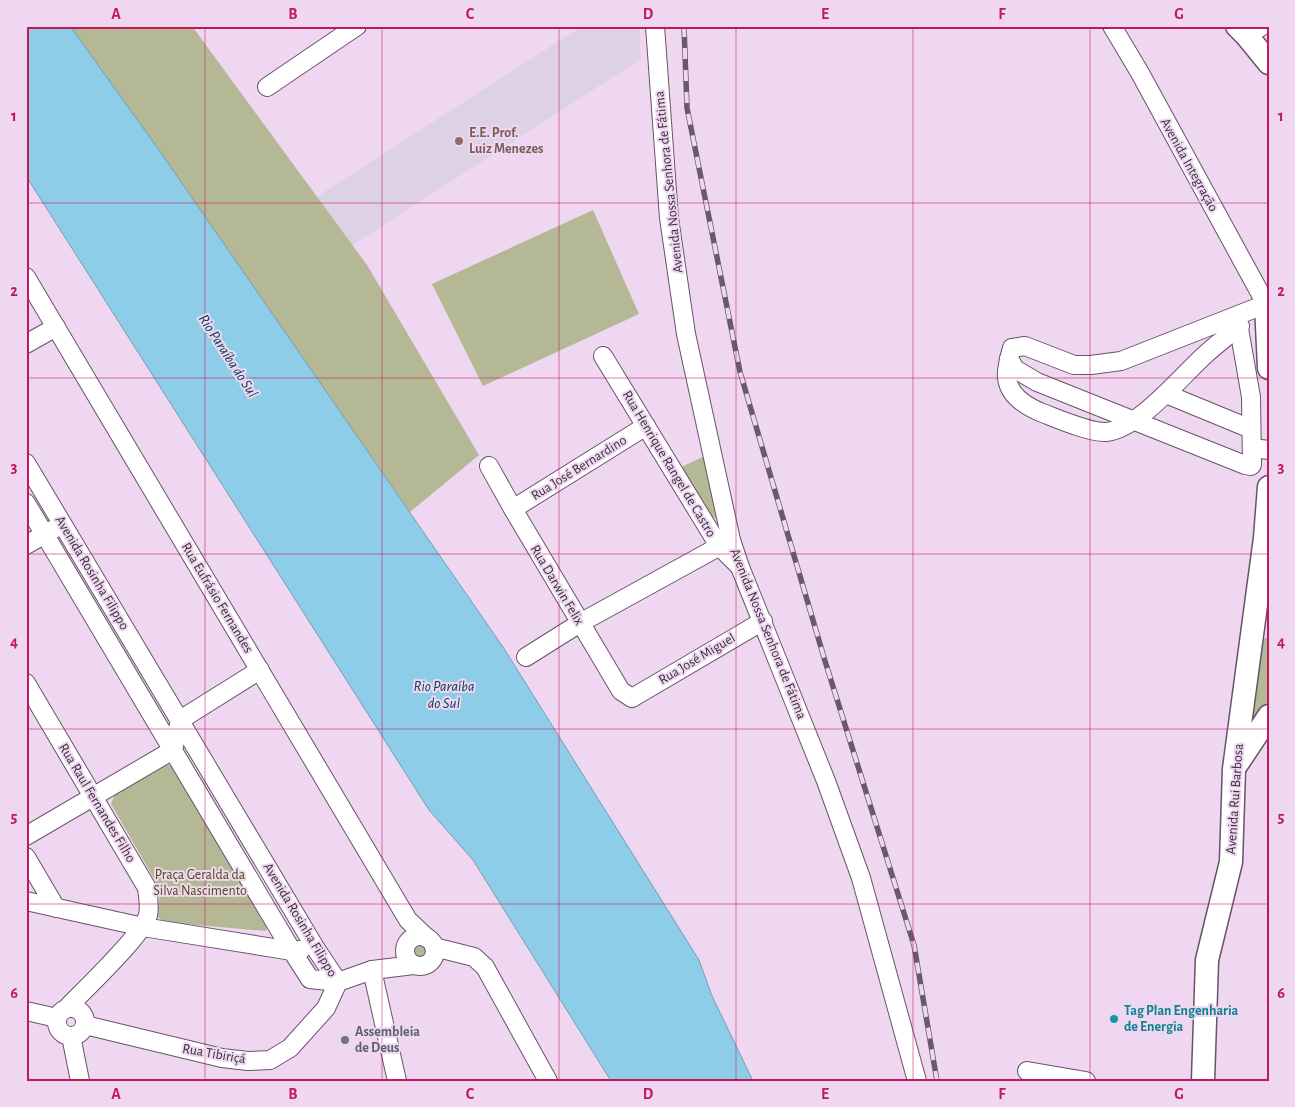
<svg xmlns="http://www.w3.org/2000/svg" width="1295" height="1107" font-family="'Alegreya Sans',sans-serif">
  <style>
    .education { fill: #ddd1e5 }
    .green { fill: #b5b895 }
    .water { fill: #8ecde8; stroke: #749eb4 }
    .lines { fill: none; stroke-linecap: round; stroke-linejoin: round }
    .minor-casing { stroke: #67536a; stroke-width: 20 }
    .major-casing { stroke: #67536a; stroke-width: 25 }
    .minor { stroke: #fff; stroke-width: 18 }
    .major { stroke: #fff; stroke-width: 22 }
    .rail-casing { stroke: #685b69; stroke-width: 5.5 }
    .rail { stroke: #efd7f2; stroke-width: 4; stroke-dasharray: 11; stroke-linecap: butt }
    .grid { fill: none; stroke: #c2185b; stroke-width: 1; stroke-opacity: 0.55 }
    .education-dot { fill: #8d6e63; stroke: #efd7f2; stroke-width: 2 }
    .culture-dot { fill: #0f9aa8; stroke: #efd7f2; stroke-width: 2 }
    .worship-dot { fill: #6b7280; stroke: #efd7f2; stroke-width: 2 }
    .labels { text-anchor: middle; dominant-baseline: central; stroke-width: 4; stroke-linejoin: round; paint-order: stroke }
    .education-label { font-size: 14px; font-weight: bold; fill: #785e54; stroke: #efd7f2; text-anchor: start }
    .street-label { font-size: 14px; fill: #39303a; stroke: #efd7f2 }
    .park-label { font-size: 14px; fill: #4d4f0e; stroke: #efd7f2 }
    .culture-label { font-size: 14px; font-weight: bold; fill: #0d838f; stroke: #efd7f2; text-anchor: start }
    .worship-label { font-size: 14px; font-weight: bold; fill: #5b616d; stroke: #efd7f2; text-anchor: start }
    .water-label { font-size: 15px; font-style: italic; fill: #074053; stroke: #efd7f2 }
    .neatline { fill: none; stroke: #c2185b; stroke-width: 2 }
    .grid-label { font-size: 16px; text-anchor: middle; font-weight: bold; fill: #c2185b }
  </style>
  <rect width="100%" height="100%" fill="#efd7f2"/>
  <!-- education -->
  <polygon class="education" points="582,26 639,26 641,59 306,275 276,223"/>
  <!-- green -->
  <g class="green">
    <polygon points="68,26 192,26 367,265 479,455 410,512"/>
    <polygon points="593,210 639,314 483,386 432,284"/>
    <polygon points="705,456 717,519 704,513 681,467"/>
    <polygon points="1266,638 1269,639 1269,699 1254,728 1252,718 1256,644"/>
    <polygon points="161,764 176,766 268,922 266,931 163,922 158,917 160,889 111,804 115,794"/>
    <circle cx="420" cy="951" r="8"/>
  </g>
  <!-- water -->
  <polygon class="water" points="26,26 70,26 159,150 503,647 699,960 712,996 753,1081 611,1081 473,860 429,810 26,176"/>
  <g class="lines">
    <!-- minor casing -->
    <g class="minor-casing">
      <g id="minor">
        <polyline points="655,26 669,218 686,334 731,540 740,567 826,781 861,878 917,1081"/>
        <polyline points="1112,26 1140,73 1266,304 1121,361 1091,365 1074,365 1025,346 1012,348 1009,359 1015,369 1037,382 1245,465 1251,466 1252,465 1251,397 1237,317"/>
        <polyline points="1247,36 1262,26"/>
        <polyline points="267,87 357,26"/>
        <polyline points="26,277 408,920 428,939"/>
        <polyline points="26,344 56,327"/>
        <polyline points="603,356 719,546 738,565"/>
        <path d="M1009,359c-1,6 -3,13 -2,19 2,17 19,28 33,34 16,6 50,21 66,20 33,-3 77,-58 101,-79 11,-10 22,-18 33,-27"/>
        <polyline points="1166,394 1251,429"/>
        <polyline points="1252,448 1269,450"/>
        <polyline points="26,463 316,949 338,982"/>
        <polyline points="489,466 513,509 621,691 632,698 763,621"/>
        <polyline points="26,503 292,951 310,979 338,982 372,970 414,965"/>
        <polyline points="513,509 646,426"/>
        <polyline points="26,545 54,529"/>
        <polyline points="526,657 580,623 729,541"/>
        <path d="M26,683l121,205c1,8 3,19 1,27 -5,20 -64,75 -81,93"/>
        <polyline points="26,836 173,750 180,720 260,670"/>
        <polyline points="26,857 56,908"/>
        <polyline points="26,901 143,927 292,951 301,950"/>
        <circle cx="420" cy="951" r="15"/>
        <polyline points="434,947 474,957 485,967 548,1081"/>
        <polyline points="372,970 397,1081"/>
        <circle cx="71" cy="1022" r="14"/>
        <polyline points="26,1011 57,1018"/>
        <polyline points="85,1025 222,1058 248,1061 270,1060 290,1048 326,1008 338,982"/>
        <polyline points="71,1036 80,1081"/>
        <polyline points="1027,1071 1086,1081"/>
      </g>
    </g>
    <!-- major casing -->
    <g class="major-casing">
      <g id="major">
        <polyline points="1237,26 1247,36 1269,63"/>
        <polyline points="1269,301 1266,304 1269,368"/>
        <polyline points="1237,764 1269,716"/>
        <polyline points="1203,1081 1207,960 1231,862 1234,769 1265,538 1269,487"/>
      </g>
    </g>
    <!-- minor -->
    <use href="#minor" class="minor"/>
    <!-- major -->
    <use href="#major" class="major"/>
    <!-- rail casing -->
    <g class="rail-casing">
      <polyline id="rail" points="684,26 687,108 740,372 825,661 914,945 937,1081"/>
    </g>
    <!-- rail -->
    <use href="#rail" class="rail"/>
  </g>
  <!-- grid -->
  <path class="grid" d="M205,26v1055M382,26v1055M559,26v1055M736,26v1055M913,26v1055M1090,26v1055M26,203h1243M26,378h1243M26,554h1243M26,729h1243M26,904h1243"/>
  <!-- markers -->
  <circle class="education-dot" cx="459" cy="141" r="5"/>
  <circle class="culture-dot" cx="1114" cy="1019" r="5"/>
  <circle class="worship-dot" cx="345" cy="1040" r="5"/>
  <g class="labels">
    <!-- education labels -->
    <g class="education-label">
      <text x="469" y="133">E.E. Prof.<tspan x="469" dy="16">Luiz Menezes</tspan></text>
    </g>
    <!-- street labels -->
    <g class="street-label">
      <text transform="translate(1189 165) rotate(61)">Avenida Integração</text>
      <text transform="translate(669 182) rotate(-96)">Avenida Nossa Senhora de Fátima</text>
      <text transform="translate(669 464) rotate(59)">Rua Henrique Rangel de Castro</text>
      <text transform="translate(579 468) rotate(-32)">Rua José Bernardino</text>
      <text transform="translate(92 573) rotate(59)">Avenida Rosinha Filippo</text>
      <text transform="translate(557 585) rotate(59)">Rua Darwin Felix</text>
      <text transform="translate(217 598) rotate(59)">Rua Eufrásio Fernandes</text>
      <text transform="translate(768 634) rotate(68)">Avenida Nossa Senhora de Fátima</text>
      <text transform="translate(697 659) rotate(-31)">Rua José Miguel</text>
      <text transform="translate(1235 799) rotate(-86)">Avenida Rui Barbosa</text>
      <text transform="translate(97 803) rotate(59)">Rua Raul Fernandes Filho</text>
      <text transform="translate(300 920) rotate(59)">Avenida Rosinha Filippo</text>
      <text transform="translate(214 1054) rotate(10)">Rua Tibiriçá</text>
    </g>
    <!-- park labels -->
    <g class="park-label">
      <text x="200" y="875">Praça Geralda da<tspan x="200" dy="16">Silva Nascimento</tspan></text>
    </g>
    <!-- culture labels -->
    <g class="culture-label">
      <text x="1124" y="1011">Tag Plan Engenharia<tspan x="1124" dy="16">de Energia</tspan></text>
    </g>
    <!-- worship labels -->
    <g class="worship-label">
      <text x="355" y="1032">Assembleia<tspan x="355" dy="16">de Deus</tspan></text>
    </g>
    <!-- water labels -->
    <g class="water-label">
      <text transform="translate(228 356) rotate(57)">Rio Paraíba do Sul</text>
      <text x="444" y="686">Rio Paraíba<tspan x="444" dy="17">do Sul</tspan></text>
    </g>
  </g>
  <!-- border -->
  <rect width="1295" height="1107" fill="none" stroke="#efd7f2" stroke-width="55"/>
  <rect x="28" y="28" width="1240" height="1052" class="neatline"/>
  <g class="grid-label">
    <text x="116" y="19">A</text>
    <text x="293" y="19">B</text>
    <text x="470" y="19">C</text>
    <text x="648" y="19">D</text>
    <text x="825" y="19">E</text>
    <text x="1002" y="19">F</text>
    <text x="1179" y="19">G</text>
    <text x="14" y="121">1</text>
    <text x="1281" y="121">1</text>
    <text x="14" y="296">2</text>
    <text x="1281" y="296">2</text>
    <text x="14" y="472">3</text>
    <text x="1281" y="472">3</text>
    <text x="14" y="647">4</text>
    <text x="1281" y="647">4</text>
    <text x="14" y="822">5</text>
    <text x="1281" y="822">5</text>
    <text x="14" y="998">6</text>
    <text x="1281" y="998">6</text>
    <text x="116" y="1099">A</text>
    <text x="293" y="1099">B</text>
    <text x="470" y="1099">C</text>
    <text x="648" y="1099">D</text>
    <text x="825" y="1099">E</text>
    <text x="1002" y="1099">F</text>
    <text x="1179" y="1099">G</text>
  </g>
</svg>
